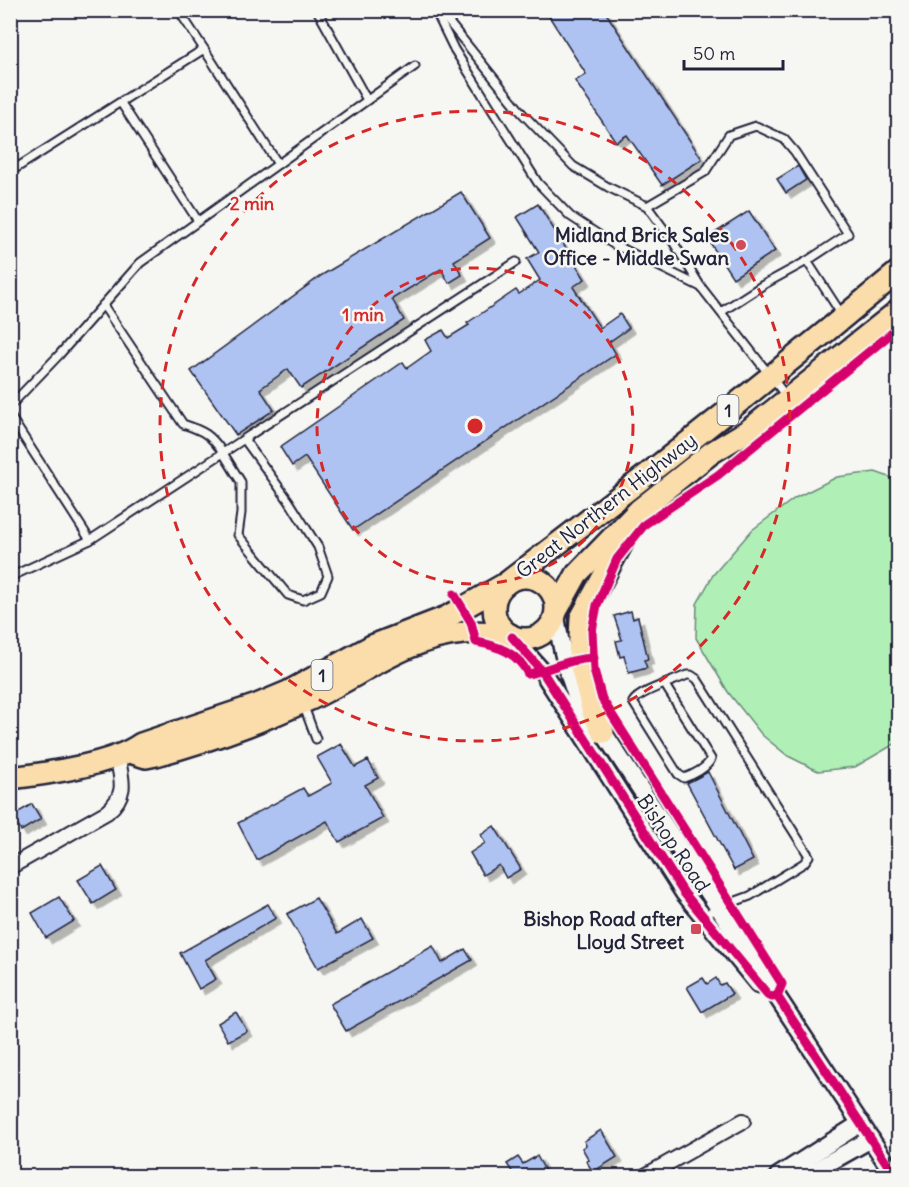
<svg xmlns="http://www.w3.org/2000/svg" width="909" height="1187" font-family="Delius,sans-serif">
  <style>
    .green { fill: #b0f0b7; stroke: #698979; stroke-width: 1.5 }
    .building { fill: #aec3f1; stroke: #22223b; stroke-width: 1.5; filter: url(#shadow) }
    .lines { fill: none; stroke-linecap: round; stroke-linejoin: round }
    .service-casing { stroke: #22223b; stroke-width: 11 }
    .minor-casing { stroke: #22223b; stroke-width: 18 }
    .tertiary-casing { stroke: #22223b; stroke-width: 21 }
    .primary-casing { stroke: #22223b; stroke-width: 26 }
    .service { stroke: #f6f6f2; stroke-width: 7 }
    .minor { stroke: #f6f6f2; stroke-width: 14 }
    .tertiary { stroke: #f6f6f2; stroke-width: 16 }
    .primary { stroke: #faddab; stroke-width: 21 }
    .cycleway-casing { stroke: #f6f6f2; stroke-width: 13 }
    .cycleway { stroke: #d6006c; stroke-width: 9 }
    .ring { fill: none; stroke: #d62828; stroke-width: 3; stroke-dasharray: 10 8 }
    .poi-dot { fill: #d1495b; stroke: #f6f6f2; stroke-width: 2 }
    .labels { text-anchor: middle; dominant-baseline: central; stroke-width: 5; stroke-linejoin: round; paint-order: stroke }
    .shield { fill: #f6f6f2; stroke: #626272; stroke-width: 1.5 }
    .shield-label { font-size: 18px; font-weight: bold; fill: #22223b }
    .poi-label { font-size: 20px; font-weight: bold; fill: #22223b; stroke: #f6f6f2; text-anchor: end }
    .street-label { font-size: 20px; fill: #22223b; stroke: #f6f6f2 }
    .centre { fill: #d62828; stroke: #f6f6f2; stroke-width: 3 }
    .ring-label { font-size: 18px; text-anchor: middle; font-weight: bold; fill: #d62828; stroke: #f6f6f2; stroke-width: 5; stroke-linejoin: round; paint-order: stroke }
  </style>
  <defs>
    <filter id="shadow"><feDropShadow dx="5.5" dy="5.5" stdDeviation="0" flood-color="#0004"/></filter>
  </defs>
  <rect width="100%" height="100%" fill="#f6f6f2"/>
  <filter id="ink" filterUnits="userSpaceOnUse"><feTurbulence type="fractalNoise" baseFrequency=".0167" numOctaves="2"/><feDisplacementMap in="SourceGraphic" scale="12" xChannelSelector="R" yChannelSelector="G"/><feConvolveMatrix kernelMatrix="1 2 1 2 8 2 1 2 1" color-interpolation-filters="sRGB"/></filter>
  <g filter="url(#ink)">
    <!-- green -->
    <polygon class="green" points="875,472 898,480 898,742 855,767 818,771 788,756 762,735 728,692 696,638 697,604 713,575 752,530 795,498 837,477"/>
    <!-- building -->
    <g class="building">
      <polygon points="545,10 604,10 702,159 662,185 627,135 616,142 575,81 586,74"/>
      <polygon points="798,166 806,180 786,193 777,179"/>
      <polygon points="461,192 490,238 454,261 462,275 449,283 441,269 392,299 404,320 301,388 288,369 260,389 274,410 236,435 191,371 322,275"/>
      <polygon points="538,204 585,279 573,287 600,328 620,314 629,328 609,342 616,354 353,530 305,457 292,466 280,447 403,362 407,368 431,351 425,340 443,330 448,338 469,325 467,323 516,290 519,294 540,280 527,259 539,252 517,217"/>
      <polygon points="749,211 775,251 733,278 707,238"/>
      <polygon points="631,611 633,619 638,617 648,659 644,660 647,668 629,673 624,656 620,657 616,641 622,640 614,616"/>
      <polygon points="341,744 355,767 368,760 378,778 365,785 383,818 339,842 327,821 257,860 238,823 303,788 308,796 332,783 317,757"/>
      <polygon points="708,772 753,860 734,870 687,783"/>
      <polygon points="32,804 41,819 21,831 12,816"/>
      <polygon points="494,826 521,869 506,878 499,865 483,875 470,853 485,843 481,835"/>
      <polygon points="102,866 116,890 93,904 78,880"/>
      <polygon points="59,897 74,921 46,938 32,913"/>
      <polygon points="316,898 337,934 362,919 373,938 318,968 287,914"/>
      <polygon points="268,904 276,918 205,960 216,979 199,989 180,953"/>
      <polygon points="433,946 442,963 465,949 472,960 346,1031 330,1004"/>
      <polygon points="703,978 707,984 716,978 720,985 725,983 732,994 702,1012 687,987"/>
      <polygon points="236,1012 247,1031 228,1041 218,1023"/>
      <polygon points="601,1130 617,1157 593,1172 586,1161 589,1160 582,1148 586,1145 584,1141"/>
      <polygon points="537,1156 548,1176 515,1176 507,1164 518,1157 523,1164"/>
    </g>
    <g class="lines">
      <!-- service casing -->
      <g class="service-casing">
        <g id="service">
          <polyline points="317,10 367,100"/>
          <polyline points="435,10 454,49 538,183 570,216 613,244 701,287"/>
          <polyline points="439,10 522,113 573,166 608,187 647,206 672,240 701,287 786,396"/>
          <polyline points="204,49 278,164"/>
          <polyline points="121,103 198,221"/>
          <polyline points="10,172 204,49 183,17 194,10"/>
          <polyline points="647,206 705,172 729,135 756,126 784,139 795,152 848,234 807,261"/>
          <polyline points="721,312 763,285 807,261 842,315"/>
          <polyline points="10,406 59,355 140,263 415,66"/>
          <path d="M10,416l80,124 133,-87c-12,-18 -19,-22 -40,-29l-80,-119"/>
          <polyline points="244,439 289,501 318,547 328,576 321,592 303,600 288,595 238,535 241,513 241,482 223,453 244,439 516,262"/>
          <polyline points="10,577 90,540"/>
          <path d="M665,685l46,74c-4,9 -18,16 -27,19l-6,-4 -45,-72c6,-11 42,-21 54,-27h4l6,4 112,177 -5,7 -54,33 -33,12 -14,9"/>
          <polyline points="303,704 316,739"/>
        </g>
      </g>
      <!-- minor casing -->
      <g class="minor-casing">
        <g id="minor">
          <path d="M10,867l97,-55c21,-18 15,-32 10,-56"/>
          <polyline points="645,1176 743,1121"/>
        </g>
      </g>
      <!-- tertiary casing -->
      <g class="tertiary-casing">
        <g id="tertiary">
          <path d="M556,617c7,42 17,80 38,117l9,-2 292,444"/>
          <polyline points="512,637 542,671 684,893 758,984"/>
          <polyline points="778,1176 861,1123"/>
          <polyline points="805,1176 871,1139"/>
        </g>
      </g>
      <!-- primary casing -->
      <g class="primary-casing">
        <g id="primary">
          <circle cx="525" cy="608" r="31"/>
          <path d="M509,581c132,-100 262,-203 389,-309"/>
          <polyline points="557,610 577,574 639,510 711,453 749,430 898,311"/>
          <polyline points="603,732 593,712 579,658 581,618 628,532"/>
          <path d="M130,752l16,5 10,-2c51,-14 102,-32 150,-54 52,-23 100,-64 158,-68 16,-2 31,0 46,2"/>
          <path d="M10,778c35,-4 104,-14 131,-34l116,-39 31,-13 84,-46 75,-29 60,-34"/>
        </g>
      </g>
      <!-- service -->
      <use href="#service" class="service"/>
      <!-- minor -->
      <use href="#minor" class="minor"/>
      <!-- tertiary -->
      <use href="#tertiary" class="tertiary"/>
      <!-- primary -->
      <use href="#primary" class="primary"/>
      <!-- cycleway casing -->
      <g class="cycleway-casing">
        <g id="cycleway">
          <path d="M454,594l17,28 5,20c22,4 41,10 52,32 25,-5 38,-15 66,-16"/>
          <polyline points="512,637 542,671 684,893 769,996 772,997 777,996"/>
          <polyline points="777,996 782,984 602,699 594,670 592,631 597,605 617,559 645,524 718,475 898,328"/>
          <polyline points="777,996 895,1176"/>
        </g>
      </g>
      <!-- cycleway -->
      <use href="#cycleway" class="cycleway"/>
    </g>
  </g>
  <!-- distance rings -->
  <g class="ring">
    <circle cx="475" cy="426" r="158"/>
    <circle cx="475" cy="426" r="315"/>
  </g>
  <!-- markers -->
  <g class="poi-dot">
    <circle cx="741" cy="245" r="6"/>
    <rect x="690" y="923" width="12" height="12" rx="3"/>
  </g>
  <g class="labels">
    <!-- shield labels -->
    <g class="shield">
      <rect x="717.5" y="395" width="21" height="30" rx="4.5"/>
      <rect x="311.5" y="660" width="21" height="30" rx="4.5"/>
    </g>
    <g class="shield-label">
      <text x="728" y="410">1</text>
      <text x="322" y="675">1</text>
    </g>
    <!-- poi labels -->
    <g class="poi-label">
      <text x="729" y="234">Midland Brick Sales<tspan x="729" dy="23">Office - Middle Swan</tspan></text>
      <text x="684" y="918">Bishop Road after<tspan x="684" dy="23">Lloyd Street</tspan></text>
    </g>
    <!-- street labels -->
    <g class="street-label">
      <text transform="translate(606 505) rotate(-38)">Great Northern Highway</text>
      <text transform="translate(674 843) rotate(56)">Bishop Road</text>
    </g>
  </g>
  <circle cx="475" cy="426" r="9" class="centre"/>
  <g class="ring-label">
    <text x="252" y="210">2 min</text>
    <text x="363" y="321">1 min</text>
  </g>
  <!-- margin -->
  <rect width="909" height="1187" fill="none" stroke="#f6f6f2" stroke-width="36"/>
  <rect x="18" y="18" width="873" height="1151" fill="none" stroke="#22223b" stroke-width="2" filter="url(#ink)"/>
  <!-- scale -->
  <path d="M684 60v9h99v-9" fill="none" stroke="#22223b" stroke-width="3"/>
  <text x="693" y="60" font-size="18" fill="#22223b" stroke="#f6f6f2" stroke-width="4.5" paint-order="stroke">50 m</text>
</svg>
